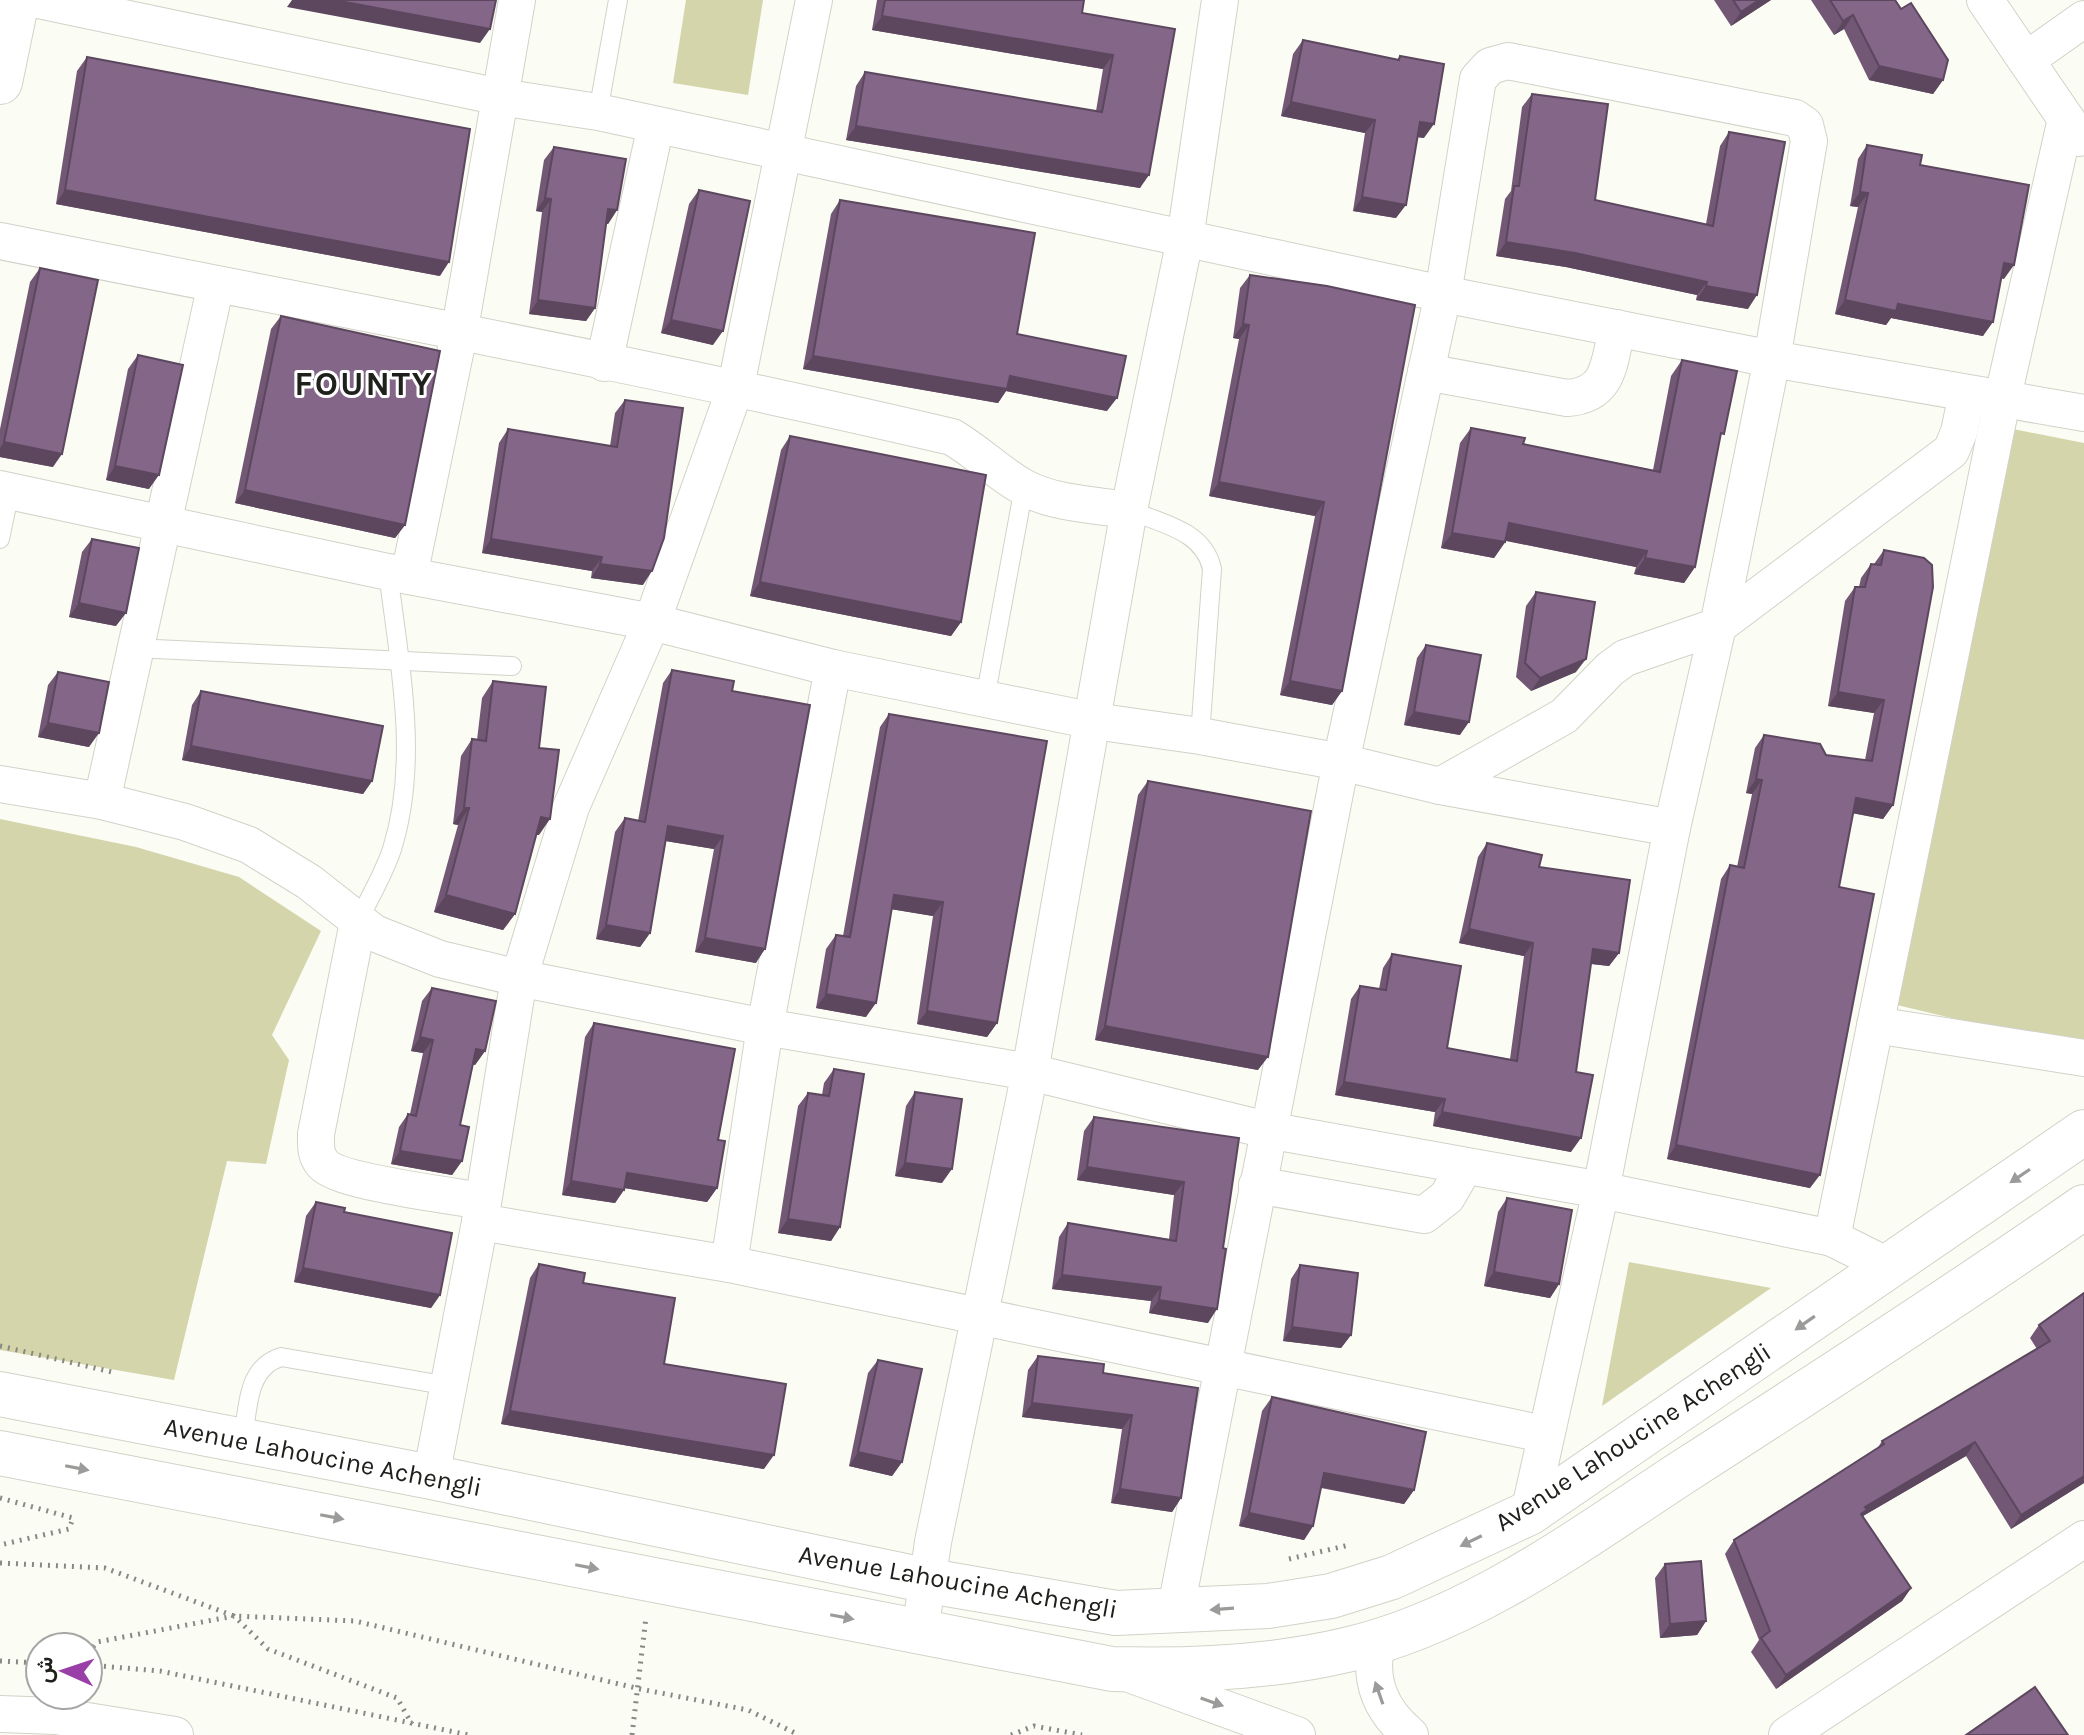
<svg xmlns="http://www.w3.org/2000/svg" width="2084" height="1735" font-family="Karla,Vazirmatn,sans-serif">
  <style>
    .green { fill: #d4d5ab }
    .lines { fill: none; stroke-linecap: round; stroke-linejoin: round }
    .lane-casing { stroke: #d2d2c9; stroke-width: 20 }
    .street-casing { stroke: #d2d2c9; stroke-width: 38 }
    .secondary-casing { stroke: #d2d2c9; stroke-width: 46 }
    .path { stroke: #888983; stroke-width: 5; stroke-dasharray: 2 6; stroke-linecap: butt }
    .lane { stroke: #fff; stroke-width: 18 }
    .street { stroke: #fff; stroke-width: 36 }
    .secondary { stroke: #fff; stroke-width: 44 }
    .wall { fill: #725875 }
    .shaded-wall { fill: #5c475f }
    .building { fill: #846688; stroke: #5c475f; stroke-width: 2 }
    .oneway { fill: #9b9b99 }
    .labels { text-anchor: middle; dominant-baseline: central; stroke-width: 6; stroke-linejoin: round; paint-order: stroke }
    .street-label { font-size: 26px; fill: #20201d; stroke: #fff }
    .district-label { font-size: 34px; font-weight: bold; letter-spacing: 2px; fill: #20201d; stroke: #fff }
  </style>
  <rect width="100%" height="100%" fill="#fbfcf3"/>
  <!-- green -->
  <g class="green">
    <polygon points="686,0 763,0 748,95 673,83"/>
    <polygon points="2008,428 2084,443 2084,1044 2056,1043 1897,1005"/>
    <polygon points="0,819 136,847 239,877 321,931 272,1035 289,1060 266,1164 227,1161 174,1380 0,1350"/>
    <polygon points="1629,1262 1771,1288 1602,1406"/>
  </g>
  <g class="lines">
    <!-- lane casing -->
    <g class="lane-casing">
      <g id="lane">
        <polyline points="598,112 618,0"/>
        <path d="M1129,510c34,14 75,21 83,59l-12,167"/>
        <polyline points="0,539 10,491"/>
        <polyline points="134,648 512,666"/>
        <polyline points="985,699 1024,487"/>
        <path d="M358,922c11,-24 26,-48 34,-73 28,-89 7,-187 -4,-277"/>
        <path d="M243,1440c5,-31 3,-72 38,-83l168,29"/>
      </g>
    </g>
    <!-- street casing -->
    <g class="street-casing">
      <g id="street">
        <polyline points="38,0 500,97 598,112 1443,294 1772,359 2084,413"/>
        <polyline points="1985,0 2079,138"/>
        <polyline points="2026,60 2084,19"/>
        <path d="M0,241c318,64 637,122 952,196 26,15 48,38 73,51 31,16 70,17 104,22"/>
        <polyline points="604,363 656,125"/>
        <path d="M1426,372l141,26c43,-3 42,-35 50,-70"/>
        <polyline points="0,489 388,572 652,622 833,668 1094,721 1200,736 1341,762 1440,786 1672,828"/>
        <polyline points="409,576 459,334 517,0"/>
        <polyline points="0,784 102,801 185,822 249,845 309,882 374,933 440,959 519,978 765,1027 1030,1072 1267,1130 1601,1190 1832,1238 1888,1266"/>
        <polyline points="1440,786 1564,716 1610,669 1625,658 1718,626 1951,451 1959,432 1967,394"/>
        <polyline points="102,801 216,284"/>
        <path d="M358,922l-42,212c0,12 -1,21 7,30 16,18 131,32 160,37"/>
        <polyline points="1875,1025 2084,1058"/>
        <polyline points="1257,1185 1424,1215 1447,1197 1465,1166"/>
        <polyline points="480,1222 729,1264 1544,1434"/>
        <polyline points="1832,1238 2002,401 2066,119"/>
        <polyline points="729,1264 765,1027 833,668"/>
        <polyline points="431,1477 480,1222 519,978 571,807 652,622 736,386 814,0"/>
        <polyline points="1175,1613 1341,762 1443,294 1478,79 1490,66 1508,61 1795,118 1805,125 1809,141 1772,359 1718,626 1672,828 1601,1190 1529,1513"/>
        <polyline points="920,1632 933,1542 1030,1072 1129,510 1185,239 1220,0"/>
        <path d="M1377,1641c-9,39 3,69 33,94"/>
        <polyline points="1132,1675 1297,1735"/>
        <polyline points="0,1714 56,1716 175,1735"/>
        <polyline points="1787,1735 2084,1539"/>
      </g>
    </g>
    <!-- secondary casing -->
    <g class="secondary-casing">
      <g id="secondary">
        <polyline points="0,82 17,0"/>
        <polyline points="0,1394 431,1477 929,1581 1116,1613 1268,1606 1331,1596 1392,1577 1529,1513 2084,1132"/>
        <path d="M0,1453l1112,216c77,2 158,-1 234,-19 125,-29 234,-111 340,-180 134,-86 267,-172 398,-263"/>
      </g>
    </g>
    <!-- path -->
    <g class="path">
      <polyline points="0,1346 112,1372"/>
      <polyline points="0,1498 73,1518 69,1529 0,1545"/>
      <polyline points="1289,1559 1349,1545"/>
      <polyline points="0,1563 105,1568 234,1616 355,1621 640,1689 748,1710 799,1735"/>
      <polyline points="88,1653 97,1642 234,1616 268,1649 397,1698 412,1724"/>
      <polyline points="0,1661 40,1663"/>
      <polyline points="88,1665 160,1671 469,1735"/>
      <polyline points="632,1735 646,1617"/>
      <polyline points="1011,1735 1034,1726 1082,1735"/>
    </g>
    <!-- lane -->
    <use href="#lane" class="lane"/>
    <!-- street -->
    <use href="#street" class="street"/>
    <!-- secondary -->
    <use href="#secondary" class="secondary"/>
  </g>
  <!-- wall -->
  <g class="wall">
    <polygon points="877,0 1084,0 1082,13 1175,29 1140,188 846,140 856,86 865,72 1096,111 1103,69 872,30"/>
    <polygon points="1714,0 1771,0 1731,26"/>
    <polygon points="1811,0 1895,0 1943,80 1933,94 1869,80 1844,29 1834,35"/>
    <polygon points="1303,40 1397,60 1400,56 1424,138 1417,137 1396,218 1353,211 1365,133 1281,116 1293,54"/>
    <polygon points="87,57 440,276 56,204 77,71"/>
    <polygon points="1532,94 1595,200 1706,224 1720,146 1729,132 1748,309 1696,300 1697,295 1566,267 1496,256 1505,199 1511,191 1522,107"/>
    <polygon points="1867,145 1920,165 2004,279 2002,278 1983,336 1891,318 1886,325 1835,314 1858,207 1850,206 1858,159"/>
    <polygon points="554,147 617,210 608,224 606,224 595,308 586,321 529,314 542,212 536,211 544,160"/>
    <polygon points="699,190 713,345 661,333 689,204"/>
    <polygon points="840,200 1017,334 1107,411 1006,391 998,403 803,369 831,214"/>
    <polygon points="40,268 53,467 0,457 0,429 30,282"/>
    <polygon points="1250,275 1327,286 1342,691 1332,705 1280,695 1315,516 1209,496 1239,339 1233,338 1240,288"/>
    <polygon points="281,316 405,525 395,538 235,503 271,329"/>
    <polygon points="138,355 149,489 106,480 128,369"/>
    <polygon points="1682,360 1719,442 1695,567 1684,583 1634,574 1636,567 1506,541 1494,558 1441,548 1460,443 1471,428 1523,444 1653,470 1671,376"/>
    <polygon points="625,400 643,585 591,578 592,571 482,553 499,443 508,429 610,446 615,413"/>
    <polygon points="790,436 961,622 951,636 750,596 781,450"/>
    <polygon points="92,539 116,626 69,617 82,552"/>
    <polygon points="1884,550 1893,805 1883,819 1853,813 1839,887 1810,1188 1667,1159 1721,879 1730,865 1737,867 1752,794 1746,793 1755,748 1764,735 1826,755 1865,760 1874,713 1828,706 1845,601 1855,587 1859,587 1861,578 1871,564 1874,564"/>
    <polygon points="1536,592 1576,672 1531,691 1516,677 1526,606"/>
    <polygon points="1426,645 1460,735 1404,725 1417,658"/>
    <polygon points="672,670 732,691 756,963 695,952 714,849 666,841 650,933 640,947 596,939 615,832 625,818 638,821 663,683"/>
    <polygon points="58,672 89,747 38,737 48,685"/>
    <polygon points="493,681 539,748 539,835 536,835 515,914 503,930 434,912 458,825 453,824 461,756 472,739 477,740 482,698"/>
    <polygon points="201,691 372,781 363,794 182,760 192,705"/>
    <polygon points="889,714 997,1023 987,1037 917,1024 933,916 891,909 866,1017 816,1008 826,949 836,935 843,936 880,727"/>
    <polygon points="1148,781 1258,1070 1095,1040 1138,795"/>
    <polygon points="1487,843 1539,867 1619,953 1609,966 1591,964 1576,1072 1571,1152 1433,1126 1435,1112 1335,1095 1351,999 1360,986 1379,989 1383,968 1392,954 1447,1048 1510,1059 1524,956 1459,943 1478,857"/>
    <polygon points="432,988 485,1051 475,1065 473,1064 460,1125 462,1161 452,1175 391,1164 399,1127 408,1114 410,1114 423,1053 411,1051 422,1001"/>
    <polygon points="594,1023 718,1140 717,1188 707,1202 625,1188 615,1203 562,1195 585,1037"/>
    <polygon points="834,1069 840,1227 831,1241 778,1233 798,1106 808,1093 822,1095 824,1083"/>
    <polygon points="915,1092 942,1183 895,1176 906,1106"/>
    <polygon points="1094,1117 1239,1138 1208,1323 1149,1313 1151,1301 1052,1289 1059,1237 1068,1223 1169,1239 1174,1195 1077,1180 1084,1131"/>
    <polygon points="1507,1198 1559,1284 1550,1298 1484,1286 1498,1212"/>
    <polygon points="316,1202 344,1212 440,1295 431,1308 294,1282 306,1216"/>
    <polygon points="539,1264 583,1283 664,1364 764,1469 501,1424 530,1278"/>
    <polygon points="1300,1265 1351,1335 1341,1348 1283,1341 1291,1279"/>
    <polygon points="2084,1293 2084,1483 2011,1529 1966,1456 1863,1516 1911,1588 1902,1601 1776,1689 1751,1652 1759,1640 1725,1554 1734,1540 1877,1449 1882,1441 2037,1349 2030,1338 2039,1325"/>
    <polygon points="1038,1356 1103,1373 1198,1388 1181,1498 1172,1512 1111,1503 1122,1429 1022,1417 1028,1370"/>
    <polygon points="878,1360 902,1462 892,1476 849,1466 868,1373"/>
    <polygon points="1272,1397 1414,1490 1404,1504 1321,1488 1313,1526 1304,1540 1239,1526 1262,1411"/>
    <polygon points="1665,1564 1706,1621 1697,1635 1660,1638 1655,1578"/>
  </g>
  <!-- shaded-wall -->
  <g class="shaded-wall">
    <polygon points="292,0 334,0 490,29 480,43 287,7"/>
    <polygon points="1759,0 1771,0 1731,26 1741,12"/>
    <polygon points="1853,15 1844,29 1834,35 1843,21"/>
    <polygon points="882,16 1113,55 1103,69 872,30"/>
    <polygon points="1879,66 1943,80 1933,94 1869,80"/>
    <polygon points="1291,102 1375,120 1365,133 1281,116"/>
    <polygon points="1420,122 1434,124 1424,138 1410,136"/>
    <polygon points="856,126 1149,175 1140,188 846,140"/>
    <polygon points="65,190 449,262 440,276 56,204"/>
    <polygon points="1860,192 1868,193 1858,207 1850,206"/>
    <polygon points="1362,197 1406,205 1396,218 1353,211"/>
    <polygon points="545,198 551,199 542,212 536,211"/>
    <polygon points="608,209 617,210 608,224 599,222"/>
    <polygon points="1506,242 1575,253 1707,282 1697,295 1566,267 1496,256"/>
    <polygon points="2004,263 2014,265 2004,279 1995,277"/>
    <polygon points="1706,286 1757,295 1748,309 1696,300"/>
    <polygon points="538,300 595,308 586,321 529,314"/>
    <polygon points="1845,300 1898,304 1993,322 1983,336 1891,318 1886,325 1835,314"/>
    <polygon points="671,320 723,331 713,345 661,333"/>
    <polygon points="1243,324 1249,325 1239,339 1233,338"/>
    <polygon points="813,356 1010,376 1117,398 1107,411 1006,391 998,403 803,369"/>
    <polygon points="4,442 62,454 53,467 0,457 0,448"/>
    <polygon points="115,466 159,475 149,489 106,480"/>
    <polygon points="1219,482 1324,502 1315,516 1209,496"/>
    <polygon points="245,490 405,525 395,538 235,503"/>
    <polygon points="1509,523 1647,551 1636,567 1498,539"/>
    <polygon points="1452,533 1505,542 1494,558 1441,548"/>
    <polygon points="491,539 602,557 592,571 482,553"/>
    <polygon points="1645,558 1695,567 1684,583 1634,574"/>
    <polygon points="600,564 652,571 643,585 591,578"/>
    <polygon points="760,582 961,622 951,636 750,596"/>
    <polygon points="79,603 126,613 116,626 69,617"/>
    <polygon points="1586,659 1576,672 1531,691 1540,678"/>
    <polygon points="1290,681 1342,691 1332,705 1280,695"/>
    <polygon points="1838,692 1884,700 1874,713 1828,706"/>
    <polygon points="1414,712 1469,722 1460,735 1404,725"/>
    <polygon points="48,723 99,733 89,747 38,737"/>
    <polygon points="191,746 372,781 363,794 182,760"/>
    <polygon points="1756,779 1762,780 1752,794 1746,793"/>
    <polygon points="1856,798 1893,805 1883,819 1846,812"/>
    <polygon points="464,808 469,808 458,825 453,824"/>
    <polygon points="541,817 550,819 539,835 529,834"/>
    <polygon points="668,826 723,836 714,849 659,840"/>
    <polygon points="446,895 515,914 503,930 434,912"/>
    <polygon points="894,895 943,902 933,916 884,908"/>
    <polygon points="606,925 650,933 640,947 596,939"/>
    <polygon points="1469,929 1533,943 1524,956 1459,943"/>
    <polygon points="705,938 765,949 756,963 695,952"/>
    <polygon points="1593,949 1619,953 1609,966 1584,963"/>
    <polygon points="826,994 876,1003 866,1017 816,1008"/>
    <polygon points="927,1011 997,1023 987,1037 917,1024"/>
    <polygon points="1105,1026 1268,1057 1258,1070 1095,1040"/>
    <polygon points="420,1037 433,1040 423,1053 411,1051"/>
    <polygon points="476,1049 485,1051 475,1065 467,1063"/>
    <polygon points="1344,1082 1445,1099 1435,1112 1335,1095"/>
    <polygon points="1442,1112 1581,1138 1571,1152 1433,1126"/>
    <polygon points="1676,1145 1820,1175 1810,1188 1667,1159"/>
    <polygon points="400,1151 462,1161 452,1175 391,1164"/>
    <polygon points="905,1163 952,1169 942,1183 895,1176"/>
    <polygon points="1087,1167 1184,1182 1174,1195 1077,1180"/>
    <polygon points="627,1173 717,1188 707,1202 618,1187"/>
    <polygon points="571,1181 624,1190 615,1203 562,1195"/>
    <polygon points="788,1219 840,1227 831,1241 778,1233"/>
    <polygon points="303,1268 440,1295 431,1308 294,1282"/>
    <polygon points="1494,1272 1559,1284 1550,1298 1484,1286"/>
    <polygon points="1062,1275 1161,1287 1151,1301 1052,1289"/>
    <polygon points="1159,1300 1217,1309 1208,1323 1149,1313"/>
    <polygon points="1292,1327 1351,1335 1341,1348 1283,1341"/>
    <polygon points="1032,1403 1132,1415 1122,1429 1022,1417"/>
    <polygon points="510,1411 774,1455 764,1469 501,1424"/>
    <polygon points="1975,1442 1966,1456 1863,1516 1858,1524 1865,1507"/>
    <polygon points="858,1452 902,1462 892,1476 849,1466"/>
    <polygon points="1324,1473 1414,1490 1404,1504 1315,1486"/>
    <polygon points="2084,1476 2084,1483 2011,1529 2021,1515"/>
    <polygon points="1120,1489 1181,1498 1172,1512 1111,1503"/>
    <polygon points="1249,1513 1313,1526 1304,1540 1239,1526"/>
    <polygon points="1911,1588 1902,1601 1776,1689 1786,1675"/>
    <polygon points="1706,1621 1697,1635 1660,1638 1670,1624"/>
  </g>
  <!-- building -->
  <g class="building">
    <polygon points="334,0 496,0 490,29"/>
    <polygon points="885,0 1084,0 1082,13 1175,29 1149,175 856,126 865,72 1102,112 1113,55 882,16"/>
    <polygon points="1733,0 1759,0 1741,12"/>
    <polygon points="1830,0 1895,0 1901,9 1911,3 1948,60 1943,80 1879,66 1853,15 1843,21"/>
    <polygon points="1303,40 1399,60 1400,56 1444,64 1434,124 1420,122 1406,205 1362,197 1375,120 1291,102"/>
    <polygon points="87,57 470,129 449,262 65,190"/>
    <polygon points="1532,94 1608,104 1595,200 1713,226 1729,132 1785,142 1757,295 1706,286 1707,282 1575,253 1506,242 1514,186 1519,186"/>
    <polygon points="1867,145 1922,155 1920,165 2029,185 2014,265 2004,263 1993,322 1898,304 1896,311 1845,300 1868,193 1860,192"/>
    <polygon points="554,147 626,159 617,210 608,209 595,308 538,300 551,199 545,198"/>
    <polygon points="699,190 750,201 723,331 671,320"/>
    <polygon points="840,200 1035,233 1017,334 1126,356 1117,398 1010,376 1007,389 813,356"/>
    <polygon points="40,268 98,280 62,454 4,442"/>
    <polygon points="1250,275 1327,286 1415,305 1342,691 1290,681 1324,502 1219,482 1249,325 1243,324"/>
    <polygon points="281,316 440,351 405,525 245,490"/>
    <polygon points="138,355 183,365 159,475 115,466"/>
    <polygon points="1682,360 1737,371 1724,434 1721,433 1695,567 1645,558 1647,551 1509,523 1505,542 1452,533 1471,428 1525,438 1523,444 1660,472"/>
    <polygon points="625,400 683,408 664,538 652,571 600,564 602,557 491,539 508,429 617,447"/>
    <polygon points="790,436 986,475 961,622 760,582"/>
    <polygon points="92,539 139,548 126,613 79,603"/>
    <polygon points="1884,550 1924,558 1932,565 1933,587 1893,805 1856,798 1839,887 1874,894 1820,1175 1676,1145 1730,865 1744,868 1762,780 1756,779 1764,735 1820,744 1826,755 1872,761 1884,700 1838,692 1855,587 1865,587 1871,564 1881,565"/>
    <polygon points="1536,592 1595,602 1586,659 1540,678 1525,663"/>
    <polygon points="1426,645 1481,655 1469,722 1414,712"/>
    <polygon points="672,670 734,681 732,691 810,705 765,949 705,938 723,836 668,826 650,933 606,925 625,818 645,822"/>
    <polygon points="58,672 109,682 99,733 48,723"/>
    <polygon points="493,681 546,687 539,748 559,750 550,819 541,817 515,914 446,895 469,808 464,808 472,739 486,741"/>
    <polygon points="201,691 383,726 372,781 191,746"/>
    <polygon points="889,714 1047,741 997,1023 927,1011 943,902 894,895 876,1003 826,994 836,935 850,937"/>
    <polygon points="1148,781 1311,811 1268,1057 1105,1026"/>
    <polygon points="1487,843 1542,855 1539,867 1630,880 1619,953 1593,949 1576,1072 1593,1075 1581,1138 1442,1112 1445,1099 1344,1082 1360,986 1386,990 1392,954 1461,966 1447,1048 1517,1061 1533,943 1469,929"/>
    <polygon points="432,988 496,1001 485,1051 476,1049 460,1125 469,1127 462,1161 400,1151 408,1114 416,1116 433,1040 420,1037"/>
    <polygon points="594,1023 735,1049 718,1140 725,1141 717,1188 627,1173 624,1190 571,1181"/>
    <polygon points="834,1069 864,1074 840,1227 788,1219 808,1093 829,1096"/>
    <polygon points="915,1092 962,1099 952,1169 905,1163"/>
    <polygon points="1094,1117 1239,1138 1223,1248 1226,1249 1217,1309 1159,1300 1161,1287 1062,1275 1068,1223 1176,1241 1184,1182 1087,1167"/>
    <polygon points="1507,1198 1572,1210 1559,1284 1494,1272"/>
    <polygon points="316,1202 345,1208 344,1212 452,1233 440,1295 303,1268"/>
    <polygon points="539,1264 585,1273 583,1283 675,1298 664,1364 786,1384 774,1455 510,1411"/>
    <polygon points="1300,1265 1358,1273 1351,1335 1292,1327"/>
    <polygon points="2084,1293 2084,1476 2021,1515 1975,1442 1865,1507 1867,1510 1861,1514 1911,1588 1786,1675 1761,1638 1770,1631 1734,1540 1884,1444 1882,1441 2050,1341 2039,1325"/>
    <polygon points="1038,1356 1104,1364 1103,1373 1198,1388 1181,1498 1120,1489 1132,1415 1032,1403"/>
    <polygon points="878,1360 922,1369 902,1462 858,1452"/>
    <polygon points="1272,1397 1426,1432 1414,1490 1324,1473 1313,1526 1249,1513"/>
    <polygon points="1701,1561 1706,1621 1670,1624 1665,1564"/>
    <polygon points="2035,1687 2068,1735 1966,1735"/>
  </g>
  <!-- one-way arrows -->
  <defs><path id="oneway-solid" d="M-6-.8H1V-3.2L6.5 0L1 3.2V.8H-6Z" transform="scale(2)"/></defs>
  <g class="oneway">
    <use href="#oneway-solid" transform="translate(2020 1176) rotate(146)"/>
    <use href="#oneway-solid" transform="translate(1805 1323) rotate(145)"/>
    <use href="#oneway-solid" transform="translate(77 1468) rotate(11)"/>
    <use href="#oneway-solid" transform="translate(332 1517) rotate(11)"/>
    <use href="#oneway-solid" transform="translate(1471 1541) rotate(154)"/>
    <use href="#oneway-solid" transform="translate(587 1567) rotate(11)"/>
    <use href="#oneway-solid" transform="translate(1222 1609) rotate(176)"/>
    <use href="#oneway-solid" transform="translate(842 1617) rotate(11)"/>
    <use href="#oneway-solid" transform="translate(1379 1693) rotate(-109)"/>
    <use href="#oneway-solid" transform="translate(1212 1702) rotate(19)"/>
  </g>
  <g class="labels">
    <!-- street labels -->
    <g class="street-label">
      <text transform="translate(1633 1437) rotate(-33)">Avenue Lahoucine Achengli</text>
      <text transform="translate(323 1457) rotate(11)">Avenue Lahoucine Achengli</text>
      <text transform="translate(958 1582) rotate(10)">Avenue Lahoucine Achengli</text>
    </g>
    <!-- district labels -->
    <g class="district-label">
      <text x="364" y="384">FOUNTY</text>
    </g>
  </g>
  <!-- north arrow -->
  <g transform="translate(64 1671) rotate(273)"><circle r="38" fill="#ffffff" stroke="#a6a6a5" stroke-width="2"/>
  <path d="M0-6L14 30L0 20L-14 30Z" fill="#9a3ea8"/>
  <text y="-12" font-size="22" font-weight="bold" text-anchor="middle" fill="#20201d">ش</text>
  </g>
</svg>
